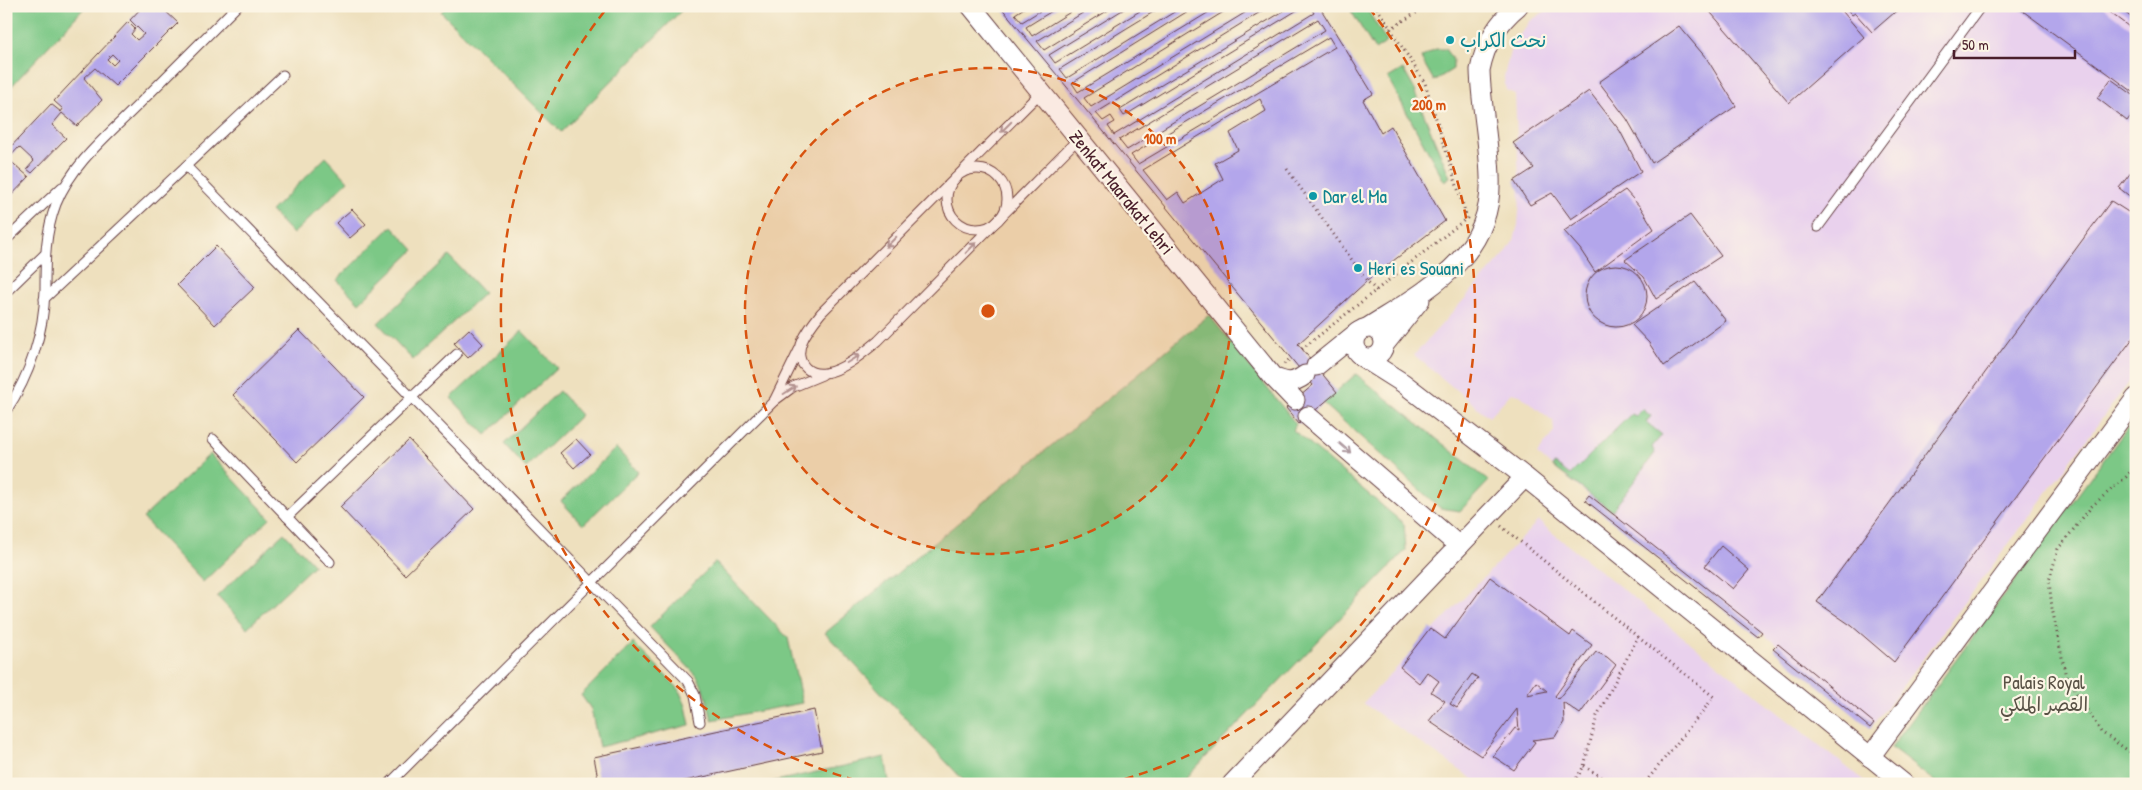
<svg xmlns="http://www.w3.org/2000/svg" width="2142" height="790" font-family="'Patrick Hand','Playpen Sans Arabic',sans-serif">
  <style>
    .built { fill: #e9d1ed }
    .green { fill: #7cc886; stroke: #637458 }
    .building { fill: #b3a6eb; fill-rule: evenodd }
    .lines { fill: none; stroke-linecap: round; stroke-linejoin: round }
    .lane-casing { stroke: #633c41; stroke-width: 11 }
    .street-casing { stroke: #633c41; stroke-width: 21 }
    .path { stroke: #633c41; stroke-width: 3; stroke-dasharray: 1 4; stroke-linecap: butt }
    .lane { stroke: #fff; stroke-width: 9 }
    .street { stroke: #fff; stroke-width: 19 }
    .oneway { stroke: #ae9aa0 }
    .ring { fill: none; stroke: #d8530f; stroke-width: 2.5; stroke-dasharray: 9 6 }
    .culture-dot { fill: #0f9aa8; stroke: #fcf5e5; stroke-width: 2 }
    .labels { text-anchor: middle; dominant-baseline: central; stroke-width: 4.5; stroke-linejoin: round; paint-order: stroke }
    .culture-label { font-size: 19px; fill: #0d838f; stroke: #fcf5e5; text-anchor: start }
    .street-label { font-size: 19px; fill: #4a1f2b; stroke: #fcf5e5 }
    .park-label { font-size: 19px; fill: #595246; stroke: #fcf5e5 }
    .centre { fill: #d8530f; stroke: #fcf5e5; stroke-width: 2.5 }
    .ring-label { font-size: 15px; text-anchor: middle; font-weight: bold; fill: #d8530f; stroke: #fcf5e5; stroke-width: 4.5; stroke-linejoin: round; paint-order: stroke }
  </style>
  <rect width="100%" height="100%" fill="#fcf5e5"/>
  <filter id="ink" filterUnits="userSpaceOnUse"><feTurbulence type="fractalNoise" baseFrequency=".02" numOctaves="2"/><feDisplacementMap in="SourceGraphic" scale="10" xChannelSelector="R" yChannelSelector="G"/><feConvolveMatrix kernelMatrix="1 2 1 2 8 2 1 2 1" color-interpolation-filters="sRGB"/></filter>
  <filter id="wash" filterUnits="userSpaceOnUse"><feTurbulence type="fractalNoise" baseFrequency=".0096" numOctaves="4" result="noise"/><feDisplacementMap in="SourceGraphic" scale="20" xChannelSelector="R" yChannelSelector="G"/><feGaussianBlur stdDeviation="1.12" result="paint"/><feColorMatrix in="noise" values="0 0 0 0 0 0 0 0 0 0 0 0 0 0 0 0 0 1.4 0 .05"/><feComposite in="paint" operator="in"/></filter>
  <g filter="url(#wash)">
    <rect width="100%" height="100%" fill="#eee0be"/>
    <!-- built -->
    <g class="built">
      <polygon points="1553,6 2136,6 2136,373 1875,723 1537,454 1554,432 1553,421 1520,395 1511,393 1489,417 1414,355 1506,253 1514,240 1518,225 1520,199 1515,94 1506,90 1504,78 1506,68 1510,52 1519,36 1530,21"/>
      <polygon points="1538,521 1565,543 1868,784 1480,784 1363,703"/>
    </g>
    <!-- green -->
    <g class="green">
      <polygon points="6,6 86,6 6,92"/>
      <polygon points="447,6 686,6 561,132 441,12"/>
      <polygon points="1348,6 1365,6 1387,42 1375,50"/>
      <polygon points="1436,49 1445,49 1453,60 1453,69 1434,81 1421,58"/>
      <polygon points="1403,69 1416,92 1415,93 1450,177 1444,181 1388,78"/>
      <polygon points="326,157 348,181 293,234 271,211"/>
      <polygon points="392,226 414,250 359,303 337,280"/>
      <polygon points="449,256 484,293 413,360 378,323"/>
      <polygon points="1209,315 1296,424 1293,430 1404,524 1406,550 1180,784 967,784 825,633"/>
      <polygon points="522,331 557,368 486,435 451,398"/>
      <polygon points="1356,374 1489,481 1460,511 1440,508 1323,403"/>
      <polygon points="559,391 581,415 526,468 504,444"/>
      <polygon points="1642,409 1651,416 1646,422 1662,435 1652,447 1655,453 1612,511 1552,466 1555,464 1570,475 1631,414 1636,416"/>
      <polygon points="2136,416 2136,784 1938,784 1891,748"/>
      <polygon points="616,448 638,472 583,525 561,501"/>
      <polygon points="210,454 270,518 203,582 143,518"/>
      <polygon points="284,533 314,565 247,628 217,596"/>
      <polygon points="715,562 788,638 802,703 712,720 705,692 697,676 650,627"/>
      <polygon points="633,643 678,688 686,706 690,725 599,747 591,709 581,695"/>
      <polygon points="885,757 889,781 894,784 762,784"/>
    </g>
    <g id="blocks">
      <!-- building -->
      <g class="building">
        <path d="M143,6h17l18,17 -63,63 -20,-18 -11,10 18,22 -25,26 -15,-13 -10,12 14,13 -34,35 -5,-4 7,-8 -15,-14 -11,12 21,18 -23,24v-49l45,-48 10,8 2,-3 -9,-8 74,-79 7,7 -4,5 6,6 7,-6 -14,-14zM112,54l6,6 -5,5 -6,-6z"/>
        <path d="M1000,6h27l-12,8 7,8 26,-16h12l-34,21 6,9 48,-30h14l-57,35 7,9 71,-44h14l-80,49 6,8 93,-57h15l-103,63 7,9 117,-72h12l-124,77 6,9 141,-86h14l-149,92 7,9 165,-101h7l2,3 -169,104 7,8 8,-5 4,6 -7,4 6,9 200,-122 -4,-7h9l54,88 -10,6 18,33 10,-7 54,95 -78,60 -69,63 39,48 -38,32 -13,-16 27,-23zM1318,19l7,11 -198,120 -8,-10zM1329,37l6,10 -197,117 -7,-9zM1260,99l6,12 -36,22 8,17 -23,13 8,16 -38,24 -7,-11 -11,8 -24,-30z"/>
        <polygon points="1292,6 1304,6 1124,116 1120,110"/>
        <polygon points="1705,6 1838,6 1864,37 1789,103"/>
        <polygon points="1844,6 1902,6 1872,32 1855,13 1852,15"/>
        <polygon points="2016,6 2101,6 2136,32 2136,94"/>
        <polygon points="2116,6 2136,6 2136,21"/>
        <polygon points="1679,26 1707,59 1736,106 1652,163 1627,119 1599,82"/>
        <polygon points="2111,79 2136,97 2136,109 2127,121 2097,98"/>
        <polygon points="1589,91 1620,131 1641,171 1571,219 1552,193 1530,205 1514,181 1534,168 1513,143"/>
        <polygon points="2136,166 2136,201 2119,188"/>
        <polygon points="1625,190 1641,208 1654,229 1595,272 1580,249 1564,231"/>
        <polygon points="2111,201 2136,217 2136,334 1894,662 1852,626 1817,602"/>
        <polygon points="352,209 366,224 350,238 336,223"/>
        <polygon points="1690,215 1721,256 1656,299 1644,277 1625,260"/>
        <polygon points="216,246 255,287 215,325 177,285"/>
        <circle cx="1616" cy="296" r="31"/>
        <polygon points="1695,282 1726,321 1664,366 1649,343 1632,325"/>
        <polygon points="469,329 483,344 468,358 454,343"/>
        <polygon points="299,330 364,397 297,462 233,395"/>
        <polygon points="576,439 590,454 574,468 560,453"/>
        <polygon points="409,440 474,509 405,575 340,507"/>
        <polygon points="1589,495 1762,632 1758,637 1585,500"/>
        <polygon points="1721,546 1749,570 1733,589 1705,566"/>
        <path d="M1490,577l80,59 3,-5 19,14 -37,51 3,3 38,-47 11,5 9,8 -36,49 -17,-12 1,20 -9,15 -23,3 3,2 -21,28 -21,-14 22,-28 4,2 -2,-21 -36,47 -52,-35 16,-20 -14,-9 8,-11 -12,-9 -8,11 -19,-16 30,-39 15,11zM1472,674l6,4 -21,30 -7,-4zM1536,682l11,9 -20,4z"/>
        <polygon points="1778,644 1874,723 1870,728 1773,649"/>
        <polygon points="814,710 822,751 671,784 599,784 594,757"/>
      </g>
    </g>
  </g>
  <g filter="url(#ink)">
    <use href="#blocks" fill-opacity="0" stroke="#633c41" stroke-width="1"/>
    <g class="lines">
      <!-- lane casing -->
      <g class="lane-casing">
        <g id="lane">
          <path d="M1041,92l-220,221c-11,14 -32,39 -15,55 5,5 12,6 19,5 19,-3 38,-20 53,-32l200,-202"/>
          <polyline points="186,166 688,681 695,695 700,722"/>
          <circle cx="977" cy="199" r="30"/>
          <polyline points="1818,227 1981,6"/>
          <polyline points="6,240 62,187"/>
          <polyline points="6,292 44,255"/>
          <polyline points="44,299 283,75"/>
          <polyline points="799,350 774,401 793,387 822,375"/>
          <path d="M6,411c24,-35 38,-79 39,-121 0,-30 0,-57 11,-86 16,-40 52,-69 82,-99 33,-33 66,-66 99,-99"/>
          <polyline points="213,439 330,562"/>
          <polyline points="287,517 457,354"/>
          <polyline points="389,784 774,401"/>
        </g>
      </g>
      <!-- street casing -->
      <g class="street-casing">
        <g id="street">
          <polyline points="971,6 1273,377 1295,400"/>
          <circle cx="1369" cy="343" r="15"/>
          <path d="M1367,328c58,-37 127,-71 123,-151 -1,-36 -9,-71 -10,-107 5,-26 17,-47 38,-64"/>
          <polyline points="1384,345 1420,300"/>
          <polyline points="1362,357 1403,383 1525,477 1904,784"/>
          <polyline points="1316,366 1358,332"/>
          <path d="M1273,377c13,6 20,7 32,-2"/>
          <polyline points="1308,416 1459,546"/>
          <polyline points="1870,757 2136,398"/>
          <polyline points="1232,784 1525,477"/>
        </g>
      </g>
      <!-- path -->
      <g class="path">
        <polyline points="1390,29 1427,6"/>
        <polyline points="1287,169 1367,281 1377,291"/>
        <polyline points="1302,349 1467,218 1425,83 1376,6"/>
        <polyline points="1284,364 1291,358"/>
        <polyline points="2136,465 2126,477 2092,506 2058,549 2049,581 2052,608 2066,677 2101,732 2136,756"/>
        <polyline points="1501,526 1638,637 1597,716 1584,766 1573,784"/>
        <polyline points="1638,637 1714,697 1644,784"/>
        <polyline points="1584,766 1612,784"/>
      </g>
      <!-- lane -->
      <use href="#lane" class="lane"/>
      <!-- street -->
      <use href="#street" class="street"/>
    </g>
    <!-- one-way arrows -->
    <defs><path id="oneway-shaft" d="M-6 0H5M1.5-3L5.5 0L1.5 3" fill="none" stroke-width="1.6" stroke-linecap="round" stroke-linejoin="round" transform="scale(1.25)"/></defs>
    <g class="oneway">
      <use href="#oneway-shaft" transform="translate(1006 127) rotate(135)"/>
      <use href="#oneway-shaft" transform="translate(891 242) rotate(135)"/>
      <use href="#oneway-shaft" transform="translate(971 248) rotate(-45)"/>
      <use href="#oneway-shaft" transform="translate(853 359) rotate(-32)"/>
      <use href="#oneway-shaft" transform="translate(790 390) rotate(-32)"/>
      <use href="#oneway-shaft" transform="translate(1345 448) rotate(41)"/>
    </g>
  </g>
  <!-- distance rings -->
  <circle cx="988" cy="311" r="243" fill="#d8530f" fill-opacity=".12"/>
  <g class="ring">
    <circle cx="988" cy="311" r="243"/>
    <path d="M870 784A487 487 0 0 1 607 8M1369 8A487 487 0 0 1 1106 784"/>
  </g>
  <!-- markers -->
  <g class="culture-dot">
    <circle cx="1450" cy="40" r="5"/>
    <circle cx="1313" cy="196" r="5"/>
    <circle cx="1358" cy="268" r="5"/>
  </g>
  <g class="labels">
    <!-- culture labels -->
    <g class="culture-label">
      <text x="1460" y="40">نحث الكراب</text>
      <text x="1323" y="196">Dar el Ma</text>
      <text x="1368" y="268">Heri es Souani</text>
    </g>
    <!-- street labels -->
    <g class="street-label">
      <text transform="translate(1122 192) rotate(51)">Zenkat Maarakat Lehri</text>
    </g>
    <!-- park labels -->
    <g class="park-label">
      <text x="2044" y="682">Palais Royal<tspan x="2044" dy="22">القصر الملكي</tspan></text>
    </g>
  </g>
  <circle cx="988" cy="311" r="8" class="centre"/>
  <g class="ring-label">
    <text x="1429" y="110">200 m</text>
    <text x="1160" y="144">100 m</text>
  </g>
  <!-- margin -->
  <rect width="2142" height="790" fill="none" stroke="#fcf5e5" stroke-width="25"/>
  <!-- scale -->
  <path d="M1954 50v8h121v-8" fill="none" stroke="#4a1f2b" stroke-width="2.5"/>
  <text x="1962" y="50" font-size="15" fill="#4a1f2b" stroke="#fcf5e5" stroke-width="4" paint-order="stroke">50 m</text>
</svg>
